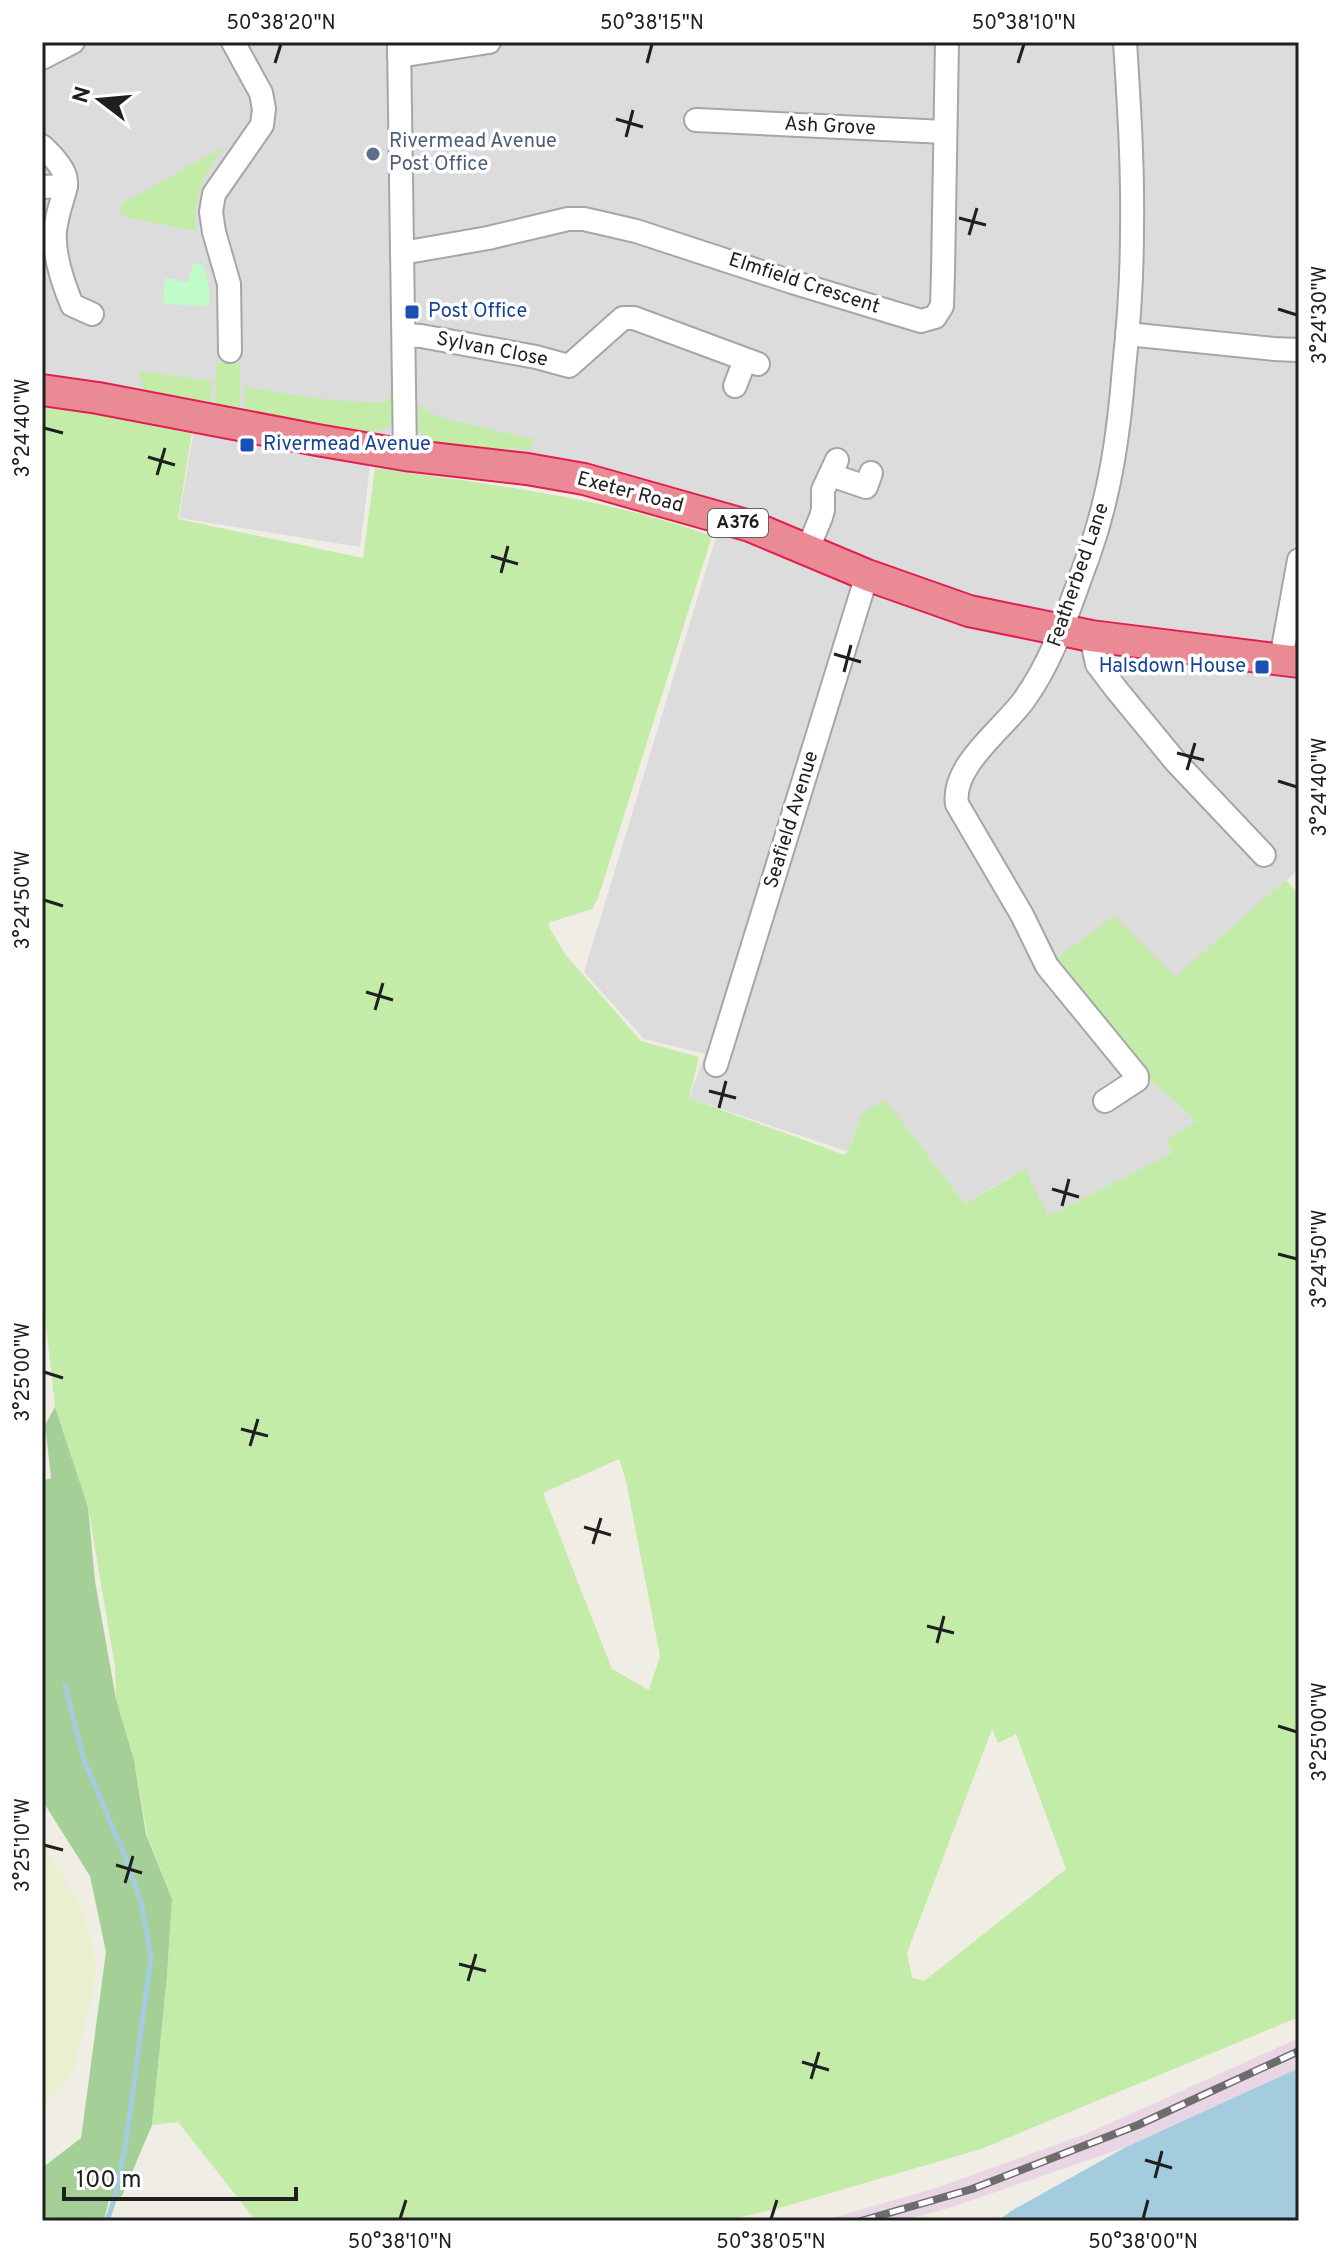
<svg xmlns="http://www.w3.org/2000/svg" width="1341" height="2263" font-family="Overpass,sans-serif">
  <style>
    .residential { fill: #dddcdc }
    .industrial { fill: #e9d6e4 }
    .farmland { fill: #eaefcf }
    .grass { fill: #c4eca9; fill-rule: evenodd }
    .forest { fill: #a4d098 }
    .park { fill: #c0fbca }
    .water { fill: #a3ccdf }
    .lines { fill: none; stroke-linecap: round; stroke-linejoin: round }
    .stream { stroke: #a3ccdf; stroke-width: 5 }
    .minor-casing { stroke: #a6a6a6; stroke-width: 26 }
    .highway-casing { stroke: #e11f51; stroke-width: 34 }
    .minor { stroke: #fff; stroke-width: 22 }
    .highway { stroke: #ea8a94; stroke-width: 30 }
    .rail-casing { stroke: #6d6d6d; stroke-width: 8 }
    .rail { stroke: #fff; stroke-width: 5; stroke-dasharray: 15; stroke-linecap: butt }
    .ticks { fill: none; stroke: #1f1f1f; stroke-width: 3 }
    .service-dot { fill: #5c6f8a; stroke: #fff; stroke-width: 3 }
    .transit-dot { fill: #1a4fb4; stroke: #fff; stroke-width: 3 }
    .labels { text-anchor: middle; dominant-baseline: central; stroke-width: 7; stroke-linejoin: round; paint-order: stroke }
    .shield { fill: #fff; stroke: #626262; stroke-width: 2 }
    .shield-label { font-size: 18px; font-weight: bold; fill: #1f1f1f }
    .street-label { font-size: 20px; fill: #1f1f1f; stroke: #fff }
    .service-label { font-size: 20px; fill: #4e5e75; stroke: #fff; text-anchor: start }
    .transit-label { font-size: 20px; fill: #164399; stroke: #fff; text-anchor: start }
    .neatline { fill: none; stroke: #1f1f1f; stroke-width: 3 }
    .ticks-label { font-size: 20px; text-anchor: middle; fill: #1f1f1f }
  </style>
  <rect width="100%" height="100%" fill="#f0ede4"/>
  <!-- residential -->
  <g class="residential">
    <polygon points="81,42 394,42 399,442 42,379 42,61"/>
    <polygon points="405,42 1116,42 1126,273 1109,463 1056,618 971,602 412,442"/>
    <polygon points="1133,42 1299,42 1299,523 1274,646 1073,621 1110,502"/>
    <polygon points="195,423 371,458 360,547 179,518"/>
    <polygon points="719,527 854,583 1299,676 1299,873 1297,871 1175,978 1142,1072 1197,1122 1168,1140 1172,1153 1048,1216 1010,1177 965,1204 885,1101 858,1122 849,1152 689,1098 705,1054 644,1039 584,972"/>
  </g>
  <!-- industrial -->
  <polygon class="industrial" points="1299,2038 1299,2068 1126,2147 952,2207 901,2221 822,2221 939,2187 1086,2134"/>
  <!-- farmland -->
  <polygon class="farmland" points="42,1843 78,1902 88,1929 96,1965 91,2000 73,2071 42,2109"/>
  <!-- grass -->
  <g class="grass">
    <path d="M225,146c-22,28 -32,49 -29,85l-67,-13 -10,-6 4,-9z"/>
    <polygon points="216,362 240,364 240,410 215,405"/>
    <polygon points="139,371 212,381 211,404 143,390"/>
    <path d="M395,384c1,28 7,46 -28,49l-122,-22v-24c46,7 94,17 141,15z"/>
    <polygon points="418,405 435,415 447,419 532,439 537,433 530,450 511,448 510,453 433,442 419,432"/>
    <path d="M42,407l64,7 86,18 -14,87 185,39 12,-90c113,16 229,29 337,68l-114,362 -6,11 -44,14 2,6 15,25 76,87 58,16 -10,41 156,57c11,-12 8,-32 21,-44 5,-4 13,-7 19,-11l80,104 60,-35 23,47 124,-63 -5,-13 29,-19 -54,-49 -92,-109 64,-47 61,61 111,-97 13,15v1122l-318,132 -205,60 -52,12h-468l-78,-99 -26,3 15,-149 5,-77 -25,-65 -13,-74 -18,-61 -1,-32 -27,-160 -33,-100 -13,-119zM619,1459l7,22 34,175 -11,34 -37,-21 -69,-176zM992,1729l6,14 18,-9 50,135 -142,112 -12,-3 -5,-25z"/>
  </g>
  <!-- forest -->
  <polygon class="forest" points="55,1407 88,1507 95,1581 116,1699 134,1760 146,1834 172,1899 167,1976 152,2125 122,2196 109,2200 104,2221 42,2221 42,2168 81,2138 106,1952 90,1876 42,1800 42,1481 51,1478 45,1425"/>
  <!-- park -->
  <polygon class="park" points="193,263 204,266 209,287 209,306 163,304 165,278 188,282"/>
  <!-- water -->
  <polygon class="water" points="1299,2068 1299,2221 998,2221 1011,2211 1126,2147"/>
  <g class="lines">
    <!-- stream -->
    <polyline class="stream" points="65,1686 84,1760 122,1849 141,1902 151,1957 125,2149 114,2200 107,2221"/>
    <!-- minor casing -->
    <g class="minor-casing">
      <g id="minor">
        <polyline points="399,42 405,455"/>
        <polyline points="399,56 489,42"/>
        <polyline points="42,58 73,42"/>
        <polyline points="696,120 945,132"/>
        <path d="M42,146c41,38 18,40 13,85 -2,23 8,52 17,74l20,9"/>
        <polyline points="42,187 66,186"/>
        <polyline points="402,253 488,238 568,219 584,219 636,231 792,282 921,321 935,317 942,306 943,272 947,42"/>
        <polyline points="1127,334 1274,349 1299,350"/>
        <polyline points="404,335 421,336 536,357 569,366 623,318 634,318 758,364"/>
        <polyline points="230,351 229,284 214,232 211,212 214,194 262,125 264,109 261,93 233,42"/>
        <polyline points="735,386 745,360"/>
        <polyline points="831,475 866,487 871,473"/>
        <polyline points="807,551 821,517 823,510 823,490 837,460"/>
        <polyline points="1091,636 1097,664 1116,689 1176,762 1264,855"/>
        <polyline points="1281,659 1299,560"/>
        <polyline points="716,1065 867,575"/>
        <path d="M1105,1101l32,-21v-4l-90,-110 -25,-51 -65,-111c-6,-38 46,-75 67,-104 31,-43 45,-93 64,-143 22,-61 31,-124 36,-189 5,-46 8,-93 8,-139 1,-62 -3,-125 -7,-187"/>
      </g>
    </g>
    <!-- highway casing -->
    <g class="highway-casing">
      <polyline id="highway" points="42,390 98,398 317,440 405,455 527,469 584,479 750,526 867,575 969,611 1091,636 1299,662"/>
    </g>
    <!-- minor -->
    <use href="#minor" class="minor"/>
    <!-- highway -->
    <use href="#highway" class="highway"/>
    <!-- rail casing -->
    <g class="rail-casing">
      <polyline id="rail" points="861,2221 972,2189 1138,2125 1299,2051"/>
    </g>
    <!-- rail -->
    <use href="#rail" class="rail"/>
  </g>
  <!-- ticks -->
  <path class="ticks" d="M275,63l6,-19M647,63l5,-19M1018,63l6,-19M616,119l27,8M626,137l7,-27M959,218l27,7M969,235l8,-27M1278,309l19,6M44,428l19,5M148,457l27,8M157,475l8,-27M491,556l27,8M501,573l7,-27M834,654l27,8M844,672l7,-27M1177,753l27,7M1187,770l8,-27M1278,781l19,6M44,900l19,6M366,992l27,8M375,1010l8,-27M709,1091l27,7M719,1108l7,-27M1052,1189l27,8M1062,1206l7,-27M1278,1254l19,5M44,1372l19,6M241,1429l27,7M250,1446l8,-27M584,1527l27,8M593,1544l8,-26M927,1626l27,7M937,1643l7,-27M1278,1726l19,6M44,1845l19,5M116,1865l26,8M125,1883l8,-27M459,1964l27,7M468,1981l8,-27M802,2062l27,8M811,2079l8,-27M1145,2160l27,8M1155,2178l7,-27M400,2219l6,-19M771,2219l6,-19M1143,2219l5,-19"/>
  <!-- markers -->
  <circle class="service-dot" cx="373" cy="154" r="8"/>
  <g class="transit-dot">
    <rect x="404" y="304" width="16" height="16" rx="4"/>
    <rect x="239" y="437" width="16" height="16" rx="4"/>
    <rect x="1254" y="659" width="16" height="16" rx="4"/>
  </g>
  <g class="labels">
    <!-- shield labels -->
    <rect class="shield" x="708" y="509" width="60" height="28" rx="6"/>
    <g class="shield-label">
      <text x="738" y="523">A376</text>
    </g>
    <!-- street labels -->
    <g class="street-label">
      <text transform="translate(830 127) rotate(3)">Ash Grove</text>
      <text transform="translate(804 284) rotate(18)">Elmfield Crescent</text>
      <text transform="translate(492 350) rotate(11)">Sylvan Close</text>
      <text transform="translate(630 493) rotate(15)">Exeter Road</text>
      <text transform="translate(1079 575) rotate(-71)">Featherbed Lane</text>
      <text transform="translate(792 820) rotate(-73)">Seafield Avenue</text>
    </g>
    <!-- service labels -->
    <g class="service-label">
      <text x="389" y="142">Rivermead Avenue<tspan x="389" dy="23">Post Office</tspan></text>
    </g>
    <!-- transit labels -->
    <g class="transit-label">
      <text x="428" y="312">Post Office</text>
      <text x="263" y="445">Rivermead Avenue</text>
      <text x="1246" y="667" text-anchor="end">Halsdown House</text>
    </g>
  </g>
  <!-- border -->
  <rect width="1341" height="2263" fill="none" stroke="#ffffff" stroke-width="88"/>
  <!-- north arrow -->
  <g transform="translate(100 100) rotate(286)" stroke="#ffffff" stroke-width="6" paint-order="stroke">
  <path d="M0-6L14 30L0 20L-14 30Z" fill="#1f1f1f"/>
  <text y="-12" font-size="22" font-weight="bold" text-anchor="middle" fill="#1f1f1f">N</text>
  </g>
  <!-- scale -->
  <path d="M64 2187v12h232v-12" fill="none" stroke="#1f1f1f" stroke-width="4"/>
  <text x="76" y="2187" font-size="24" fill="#1f1f1f" stroke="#ffffff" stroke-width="6" paint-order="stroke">100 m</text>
  <rect x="44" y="44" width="1253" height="2175" class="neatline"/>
  <g class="ticks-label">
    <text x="281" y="29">50°38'20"N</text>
    <text x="652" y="29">50°38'15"N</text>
    <text x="1024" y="29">50°38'10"N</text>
    <text transform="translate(1319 315) rotate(-90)" y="7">3°24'30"W</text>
    <text transform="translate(22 428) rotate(-90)" y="7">3°24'40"W</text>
    <text transform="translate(1319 787) rotate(-90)" y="7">3°24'40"W</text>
    <text transform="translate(22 900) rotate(-90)" y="7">3°24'50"W</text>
    <text transform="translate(1319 1259) rotate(-90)" y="7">3°24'50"W</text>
    <text transform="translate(22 1372) rotate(-90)" y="7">3°25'00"W</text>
    <text transform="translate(1319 1732) rotate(-90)" y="7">3°25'00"W</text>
    <text transform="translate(22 1845) rotate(-90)" y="7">3°25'10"W</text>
    <text x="400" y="2248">50°38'10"N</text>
    <text x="771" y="2248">50°38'05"N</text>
    <text x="1143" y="2248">50°38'00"N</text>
  </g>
</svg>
